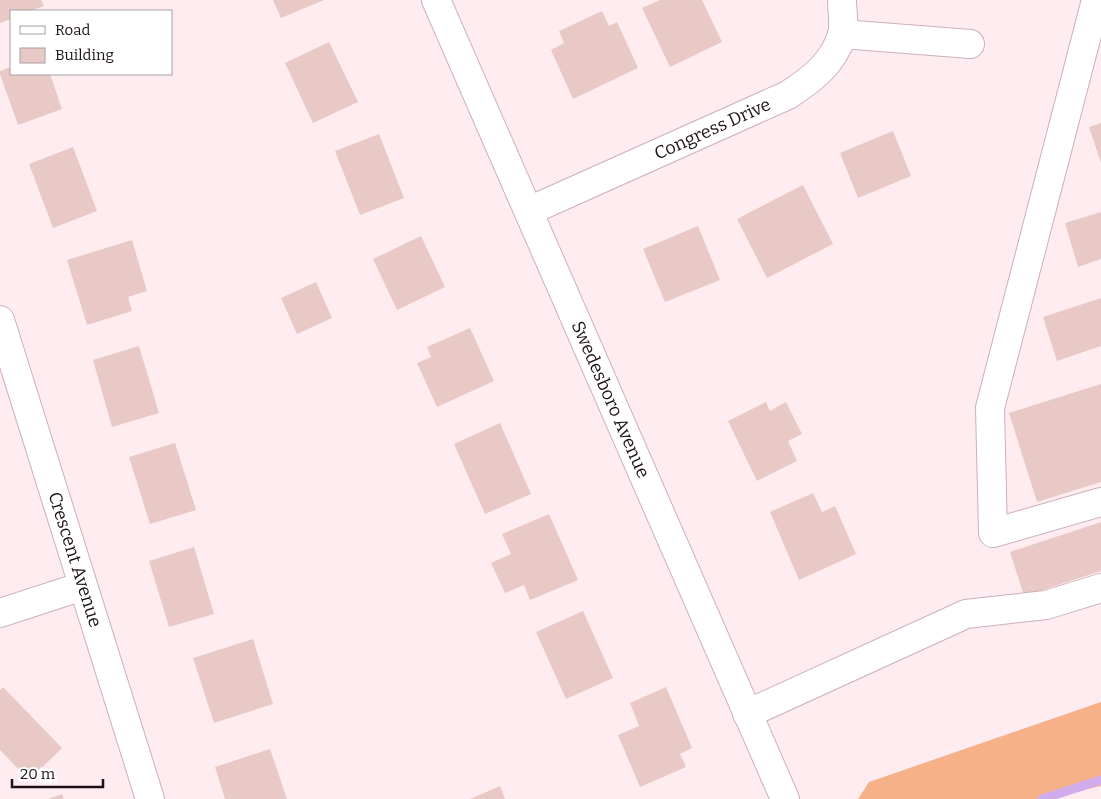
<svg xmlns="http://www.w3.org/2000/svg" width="1101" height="799" font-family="Bitter,serif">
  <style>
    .forest { fill: #f6b189 }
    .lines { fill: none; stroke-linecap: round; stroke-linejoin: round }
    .stream { stroke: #d1acec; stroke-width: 9 }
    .building { fill: #e8c9c6 }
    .minor-casing { stroke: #cdb0b7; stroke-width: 30 }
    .minor { stroke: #fff; stroke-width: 28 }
    .labels { text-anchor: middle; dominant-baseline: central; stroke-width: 4; stroke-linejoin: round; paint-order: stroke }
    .street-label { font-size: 18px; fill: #1c1215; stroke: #fff }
  </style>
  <rect width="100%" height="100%" fill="#ffecf1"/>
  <!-- forest -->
  <polygon class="forest" points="1101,702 1101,786 1043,799 858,799 869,782"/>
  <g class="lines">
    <!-- stream -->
    <polyline class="stream" points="1042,799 1101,780"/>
  </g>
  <!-- building -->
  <g class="building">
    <polygon points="0,0 41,0 44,6 31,11 11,11 11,19 0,23"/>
    <polygon points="273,0 324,0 281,18"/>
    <polygon points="660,0 702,0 722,42 670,67 642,8"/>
    <polygon points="602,11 609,26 617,22 638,68 573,99 551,50 564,43 559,31"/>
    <polygon points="329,42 358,102 313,123 285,63"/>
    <polygon points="11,67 11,74 50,74 62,109 18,125 0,74 0,71"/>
    <polygon points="1101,123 1101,163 1089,127"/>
    <polygon points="893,131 911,176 858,198 840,153"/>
    <polygon points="379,134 404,198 360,215 335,151"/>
    <polygon points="73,147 97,211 53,228 29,164"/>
    <polygon points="803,185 833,244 767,278 737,219"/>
    <polygon points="1101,212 1101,259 1078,267 1065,223"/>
    <polygon points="698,226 720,280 665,302 643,249"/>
    <polygon points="421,236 445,287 397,310 373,259"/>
    <polygon points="132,240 147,291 128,297 132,311 87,325 67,260"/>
    <polygon points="316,282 332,318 297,334 281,298"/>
    <polygon points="1101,298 1101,346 1057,361 1043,317"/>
    <polygon points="470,328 494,381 437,407 417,363 431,357 427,347"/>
    <polygon points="139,346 159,413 112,427 93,360"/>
    <polygon points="1101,384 1101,482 1037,502 1009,413"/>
    <polygon points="766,402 770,411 786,402 802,434 788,441 797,461 757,481 728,421"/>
    <polygon points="500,423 531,494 485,514 454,444"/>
    <polygon points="175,443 196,510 150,524 129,457"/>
    <polygon points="813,493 822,512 835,506 856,554 799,580 770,512"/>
    <polygon points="549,514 578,580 530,600 524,585 505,593 491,563 511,554 502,534"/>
    <polygon points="1101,522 1101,571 1024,596 1010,552"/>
    <polygon points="194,547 214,614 169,627 149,561"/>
    <polygon points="583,611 613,678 566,699 536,632"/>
    <polygon points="253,639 273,704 214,723 193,658"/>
    <polygon points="3,687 62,748 29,780 0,750 0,690"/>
    <polygon points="666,687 692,748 680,754 686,767 640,787 618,735 639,726 630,703"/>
    <polygon points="270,749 287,799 225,799 215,767"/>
    <polygon points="500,786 505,799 470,799"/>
    <polygon points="62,794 64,799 48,799"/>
  </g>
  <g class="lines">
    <!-- minor casing -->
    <g class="minor-casing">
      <g id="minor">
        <path id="s1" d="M436,0l349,799"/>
        <polyline points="1096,0 990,408 993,533 1101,502"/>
        <polyline points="842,34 970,44"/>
        <path id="s2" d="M529,211l259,-116c23,-15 45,-31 54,-60 3,-10 0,-24 0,-35"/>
        <path id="s3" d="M0,320l150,479"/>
        <polyline points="0,613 83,586"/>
        <polyline points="747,714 966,614 1046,605 1101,588"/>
      </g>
    </g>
    <!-- minor -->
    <use href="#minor" class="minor"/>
  </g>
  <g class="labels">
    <!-- street labels -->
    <g class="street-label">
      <text stroke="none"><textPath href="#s2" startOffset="201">Congress Drive</textPath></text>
      <text stroke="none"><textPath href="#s1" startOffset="436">Swedesboro Avenue</textPath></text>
      <text stroke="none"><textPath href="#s3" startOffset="251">Crescent Avenue</textPath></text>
    </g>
  </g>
  <!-- legend -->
  <rect x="10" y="10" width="162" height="65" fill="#ffffff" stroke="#a4a0a1"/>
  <rect x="20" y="26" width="25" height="8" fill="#ffffff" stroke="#a4a0a1"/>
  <text x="55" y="35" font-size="15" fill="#1c1215">Road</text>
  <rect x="20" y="48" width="25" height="15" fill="#e8c9c6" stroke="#a4a0a1"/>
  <text x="55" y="60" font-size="15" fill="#1c1215">Building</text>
  <!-- scale -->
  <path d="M12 779v8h91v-8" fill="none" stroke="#1c1215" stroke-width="2.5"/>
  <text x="20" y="779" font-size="15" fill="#1c1215" stroke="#ffffff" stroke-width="4" paint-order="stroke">20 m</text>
</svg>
